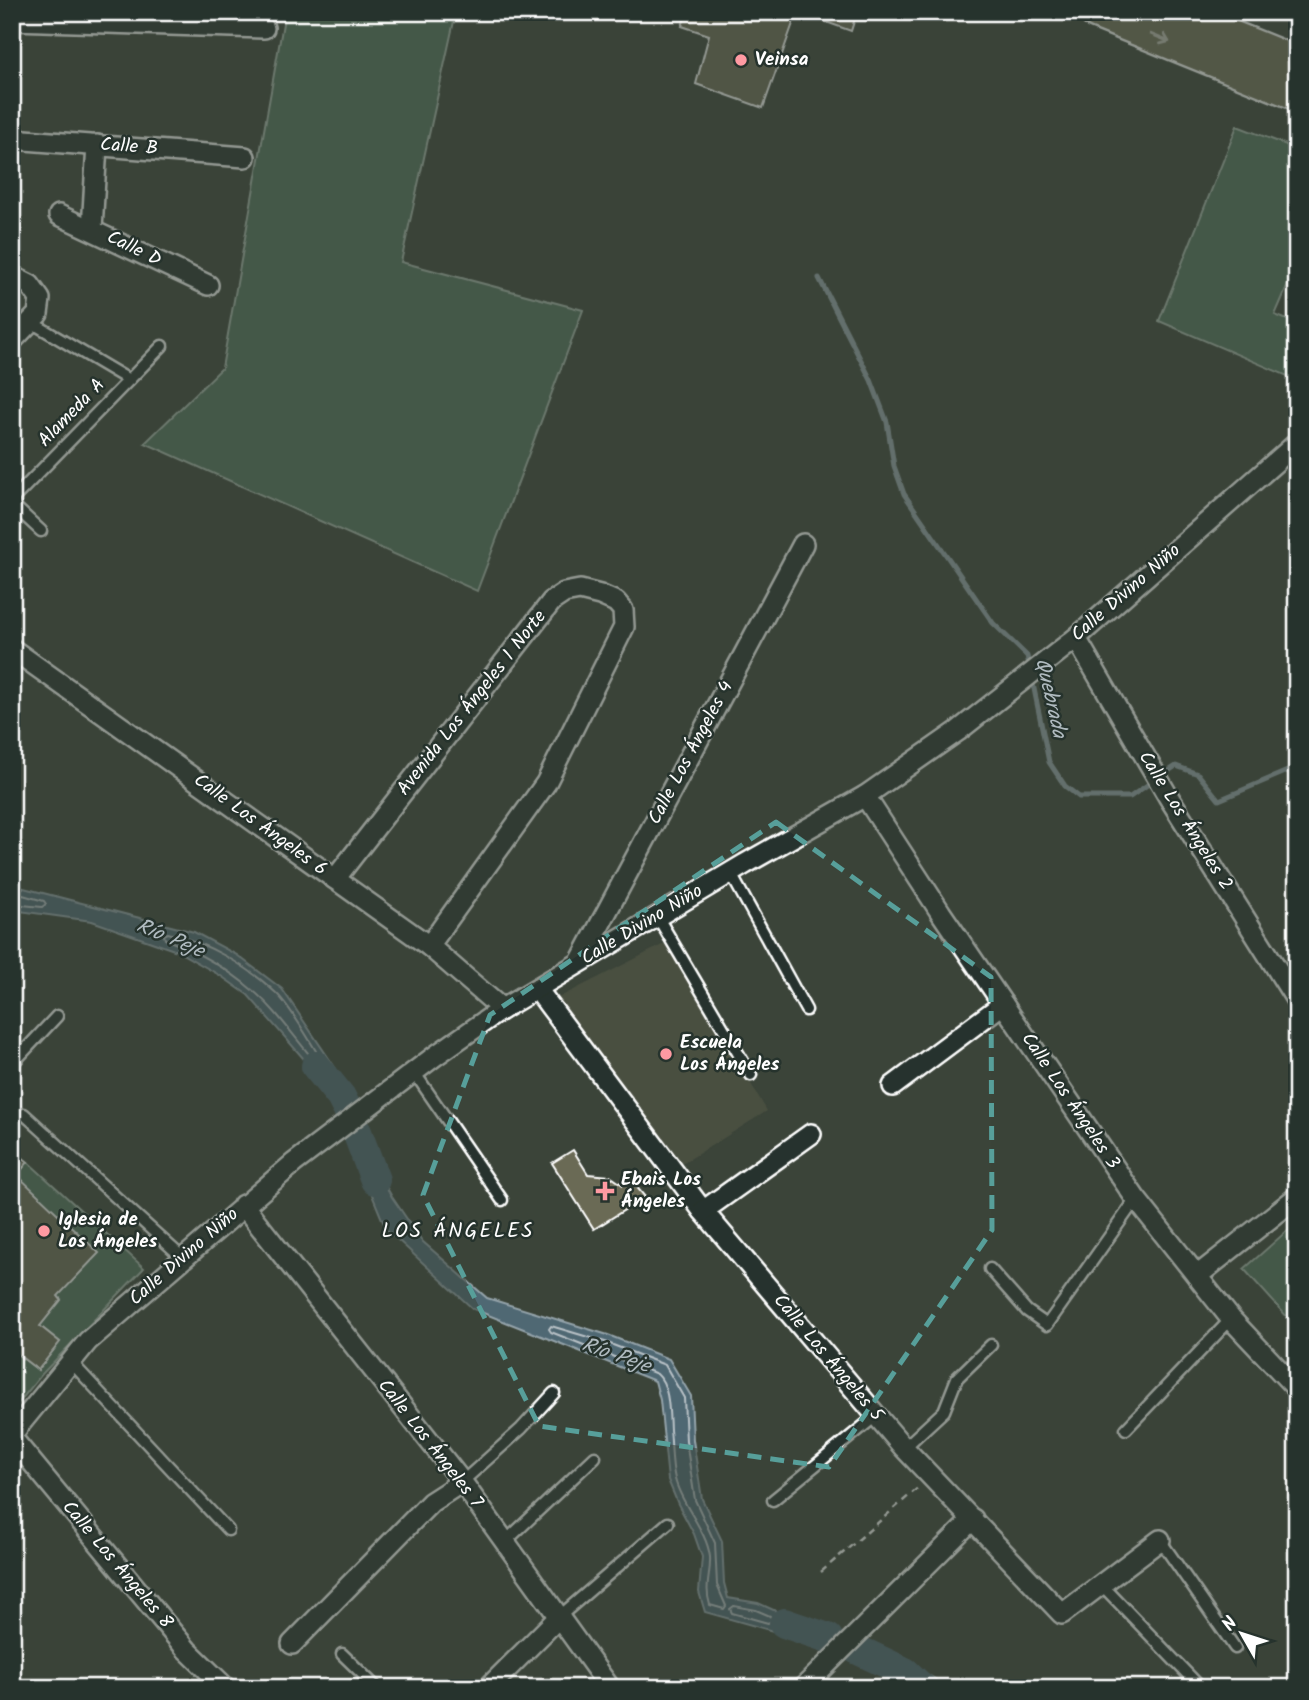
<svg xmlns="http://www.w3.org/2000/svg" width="1309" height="1700" font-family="Kalam,sans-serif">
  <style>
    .built { fill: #494f41 }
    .green { fill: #51715b; stroke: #a8b8ad; stroke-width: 2 }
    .water { fill: #4f6773; stroke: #95a4ab; stroke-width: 2 }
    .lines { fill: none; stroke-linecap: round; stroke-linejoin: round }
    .shore { stroke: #b9c2c7; stroke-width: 2 }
    .stream { stroke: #95a4ab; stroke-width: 5 }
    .river { stroke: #4f6773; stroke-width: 30 }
    .building { fill: #6b6a55; stroke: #fff; stroke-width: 2 }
    .service-casing { stroke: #fff; stroke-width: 15 }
    .minor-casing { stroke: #fff; stroke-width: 24 }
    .trunk-casing { stroke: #fff; stroke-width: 38 }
    .path { stroke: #fff; stroke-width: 2.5; stroke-dasharray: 7 5; stroke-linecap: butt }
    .service { stroke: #26332d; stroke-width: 10 }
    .minor { stroke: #26332d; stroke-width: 19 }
    .trunk { stroke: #706f59; stroke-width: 33 }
    .oneway { stroke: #bfbeb4 }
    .marked { fill: none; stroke: #579f9a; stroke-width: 5; stroke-dasharray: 14 9; stroke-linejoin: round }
    .poi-dot { fill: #ff9aa2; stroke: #26332d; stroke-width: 2.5 }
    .labels { text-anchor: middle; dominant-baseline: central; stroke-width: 5; stroke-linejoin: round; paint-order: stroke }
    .poi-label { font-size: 19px; font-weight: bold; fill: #fff; stroke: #26332d; text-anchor: start }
    .street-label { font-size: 19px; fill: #fff; stroke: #26332d }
    .water-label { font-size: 21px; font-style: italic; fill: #b0bbc0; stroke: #26332d }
    .neighbourhood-label { font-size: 21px; letter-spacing: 2px; fill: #fff; stroke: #26332d }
  </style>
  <rect width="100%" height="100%" fill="#3b4439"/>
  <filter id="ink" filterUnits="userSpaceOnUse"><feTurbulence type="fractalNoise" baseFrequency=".0143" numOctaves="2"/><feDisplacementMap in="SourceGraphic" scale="14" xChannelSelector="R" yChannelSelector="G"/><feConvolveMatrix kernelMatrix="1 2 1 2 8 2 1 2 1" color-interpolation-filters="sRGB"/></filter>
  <g filter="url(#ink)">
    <!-- built -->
    <polygon class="built" points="668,942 767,1111 677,1167 558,998"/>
    <!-- green -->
    <g class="green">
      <polygon points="285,12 456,12 401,262 583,310 477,591 145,443 222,368"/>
      <polygon points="1237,126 1297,149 1297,264 1275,315 1297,324 1297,380 1159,321"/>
      <polygon points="28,1162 144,1268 42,1374 12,1411 12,1350 38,1370 60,1342 40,1326 61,1299 25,1267 12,1180"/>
      <polygon points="1297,1222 1297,1328 1244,1269"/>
    </g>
    <!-- water -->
    <g class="water">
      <polygon points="12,885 194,932 237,955 282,989 336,1069 341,1097 324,1082 248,995 221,976 177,951 92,921 12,910"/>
      <polygon points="361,1142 392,1197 422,1241 487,1298 608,1335 669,1359 691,1396 693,1440 702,1499 722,1541 724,1583 728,1598 758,1603 816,1629 820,1637 809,1641 705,1612 699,1592 702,1557 694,1534 678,1504 668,1480 660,1400 655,1381 473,1309 386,1229 368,1185"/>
      <polygon points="868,1655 899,1657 935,1679 941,1688 908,1688"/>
    </g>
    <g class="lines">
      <!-- shore -->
      <g class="shore">
        <polyline points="12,892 44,901 46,904 42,907 12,904"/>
        <path d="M168,933c39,10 79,32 108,60 14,13 32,45 43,63l-1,3h-5c-19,-22 -39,-52 -62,-70 -24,-21 -56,-38 -86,-50l-1,-4z"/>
        <path d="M551,1326l54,16 60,23 19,33 2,43 9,59 20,43 2,42 9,21 -2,3 -14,-4c-6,-19 1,-30 0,-48 -3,-27 -29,-52 -35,-78 -4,-16 -3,-33 -5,-49 -1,-16 0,-45 -13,-56l-106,-42 -2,-3z"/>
        <polygon points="734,1606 756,1610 770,1616 772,1620 768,1623 732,1613 730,1609"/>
      </g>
      <!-- stream -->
      <g class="stream">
        <polyline points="819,278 871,380 887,422 894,466 904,494 993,623 1027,656 1030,669"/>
        <polyline points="1032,679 1049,762 1065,786 1079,797 1130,797 1153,781"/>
        <polyline points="1161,776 1176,766 1198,774 1219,800 1297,767"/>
      </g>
      <!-- river -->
      <g class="river">
        <polyline points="316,1066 341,1097 346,1107"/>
        <polyline points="357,1132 375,1180"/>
        <polyline points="784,1623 828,1638"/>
        <polyline points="856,1649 905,1672 922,1688"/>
      </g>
    </g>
    <!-- building -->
    <g class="building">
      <polygon points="687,12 797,12 763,108 696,84 709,35 682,26"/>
      <polygon points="804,12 857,12 851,31 804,14"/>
      <polygon points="12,1149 28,1162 17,1175 99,1253 58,1296 61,1300 40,1326 60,1342 38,1370 12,1350"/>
      <polygon points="573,1150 588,1174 610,1176 623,1185 631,1180 645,1197 594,1229 552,1163"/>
    </g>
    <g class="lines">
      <!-- service casing -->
      <g class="service-casing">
        <g id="service">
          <polyline points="129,380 162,346"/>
          <polyline points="12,500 129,380 31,322"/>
          <polyline points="12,504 41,531"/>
          <polyline points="730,872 806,1010"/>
          <polyline points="657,916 751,1075"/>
          <polyline points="12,1064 57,1016"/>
          <polyline points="414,1072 502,1200"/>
          <polyline points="24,1114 183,1258"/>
          <polyline points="990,1269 1027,1311 1047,1325 1136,1199"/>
          <polyline points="71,1362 228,1530"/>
          <polyline points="1126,1429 1231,1319"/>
          <polyline points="904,1448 944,1411 957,1378 991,1345"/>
          <polyline points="462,1482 521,1429 554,1393"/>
          <polyline points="773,1500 877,1415"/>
          <polyline points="1160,1540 1235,1648"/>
          <polyline points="505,1542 595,1457"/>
          <polyline points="1101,1584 1201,1688"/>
          <polyline points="560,1616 668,1523"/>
          <polyline points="342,1654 377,1688"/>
        </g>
      </g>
      <!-- minor casing -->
      <g class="minor-casing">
        <g id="minor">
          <polyline points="12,20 264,28"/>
          <polyline points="12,139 245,157"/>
          <polyline points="59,215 208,285"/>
          <polyline points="92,229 97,145"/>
          <polyline points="12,276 30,285 40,299 38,314 12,341"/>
          <polyline points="1076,638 1168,796 1297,1001"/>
          <polyline points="12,649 429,946 502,1009"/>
          <polyline points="865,796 941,913 1136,1199 1231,1319 1297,1389"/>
          <polyline points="335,879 552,601 564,593 580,590 600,595 616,602 623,610 624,627 546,783 429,946"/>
          <polyline points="581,960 803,544"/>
          <polyline points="537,989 703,1211 904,1448 1062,1614 1160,1540"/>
          <polyline points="893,1086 1003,1004"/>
          <polyline points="243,1205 462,1482 610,1688"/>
          <polyline points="703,1211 811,1134"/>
          <polyline points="1197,1276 1297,1197"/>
          <polyline points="12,1434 88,1341 294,1163 435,1056 502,1009 745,864 865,796 958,731 1076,638 1297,443"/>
          <polyline points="12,1438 187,1650 226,1688"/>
          <polyline points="292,1644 431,1502 462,1482"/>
          <polyline points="488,1688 560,1616"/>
          <polyline points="803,1688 973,1519"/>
        </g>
      </g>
      <!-- trunk casing -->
      <g class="trunk-casing">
        <g id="trunk">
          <polyline points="1097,12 1297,93"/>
          <polyline points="1168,12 1297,64"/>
        </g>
      </g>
      <!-- path -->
      <polyline class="path" points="821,1572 919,1487"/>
      <!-- service -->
      <use href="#service" class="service"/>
      <!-- minor -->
      <use href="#minor" class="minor"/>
      <!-- trunk -->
      <use href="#trunk" class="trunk"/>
    </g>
    <!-- one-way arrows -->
    <defs><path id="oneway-shaft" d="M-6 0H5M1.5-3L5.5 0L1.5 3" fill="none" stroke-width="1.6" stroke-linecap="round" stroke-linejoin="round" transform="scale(1.75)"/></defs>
    <use class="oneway" href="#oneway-shaft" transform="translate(1160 38) rotate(22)"/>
  </g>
  <!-- marked area -->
  <path d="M0 0H1309V1700H0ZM776,822l215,155 1,253 -163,237 -290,-41 -116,-231 67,-180z" fill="#3b4439" fill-opacity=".55" fill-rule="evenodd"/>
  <path class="marked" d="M776,822l215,155 1,253 -163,237 -290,-41 -116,-231 67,-180z"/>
  <!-- markers -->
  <g class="poi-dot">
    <circle cx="741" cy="60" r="7"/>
    <circle cx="666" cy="1054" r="7"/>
    <path d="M601.5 1180.5h7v7h7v7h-7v7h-7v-7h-7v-7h7z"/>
    <circle cx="44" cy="1231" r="7"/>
  </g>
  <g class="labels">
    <!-- poi labels -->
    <g class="poi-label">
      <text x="755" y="60">Veinsa</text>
      <text x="680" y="1043">Escuela<tspan x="680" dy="22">Los Ángeles</tspan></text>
      <text x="621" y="1180">Ebais Los<tspan x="621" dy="22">Ángeles</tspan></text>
      <text x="58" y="1220">Iglesia de<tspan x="58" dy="22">Los Ángeles</tspan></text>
    </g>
    <!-- street labels -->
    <g class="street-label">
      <text transform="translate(129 147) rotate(4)">Calle B</text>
      <text transform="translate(134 249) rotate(26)">Calle D</text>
      <text transform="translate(72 413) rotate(-46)">Alameda A</text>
      <text transform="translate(1126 593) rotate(-41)">Calle Divino Niño</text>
      <text transform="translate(472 703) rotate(-52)">Avenida Los Ángeles 1 Norte</text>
      <text transform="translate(691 753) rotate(-62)">Calle Los Ángeles 4</text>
      <text transform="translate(1185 821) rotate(58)">Calle Los Ángeles 2</text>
      <text transform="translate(260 825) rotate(36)">Calle Los Ángeles 6</text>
      <text transform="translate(642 925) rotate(-31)">Calle Divino Niño</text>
      <text transform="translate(1070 1101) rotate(56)">Calle Los Ángeles 3</text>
      <text transform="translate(184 1257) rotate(-41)">Calle Divino Niño</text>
      <text transform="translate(828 1358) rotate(50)">Calle Los Ángeles 5</text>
      <text transform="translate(430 1444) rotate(52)">Calle Los Ángeles 7</text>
      <text transform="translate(117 1565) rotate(50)">Calle Los Ángeles 8</text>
    </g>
    <!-- water labels -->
    <g class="water-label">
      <text transform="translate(1050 698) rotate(77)">Quebrada</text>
      <text transform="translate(170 939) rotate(23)">Río Peje</text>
      <text transform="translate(616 1356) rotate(19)">Río Peje</text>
    </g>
    <!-- neighbourhood labels -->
    <g class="neighbourhood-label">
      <text x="458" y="1231">LOS ÁNGELES</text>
    </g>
  </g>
  <!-- margin -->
  <rect width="1309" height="1700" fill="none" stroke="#26332d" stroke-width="42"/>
  <rect x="21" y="21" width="1267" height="1658" fill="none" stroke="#fff" stroke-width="2.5" filter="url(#ink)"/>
  <!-- north arrow -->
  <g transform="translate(1242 1634) rotate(309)" stroke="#26332d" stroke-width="5" paint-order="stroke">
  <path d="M0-5L12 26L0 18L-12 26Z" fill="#ffffff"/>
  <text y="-10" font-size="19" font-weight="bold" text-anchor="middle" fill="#ffffff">N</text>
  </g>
</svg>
